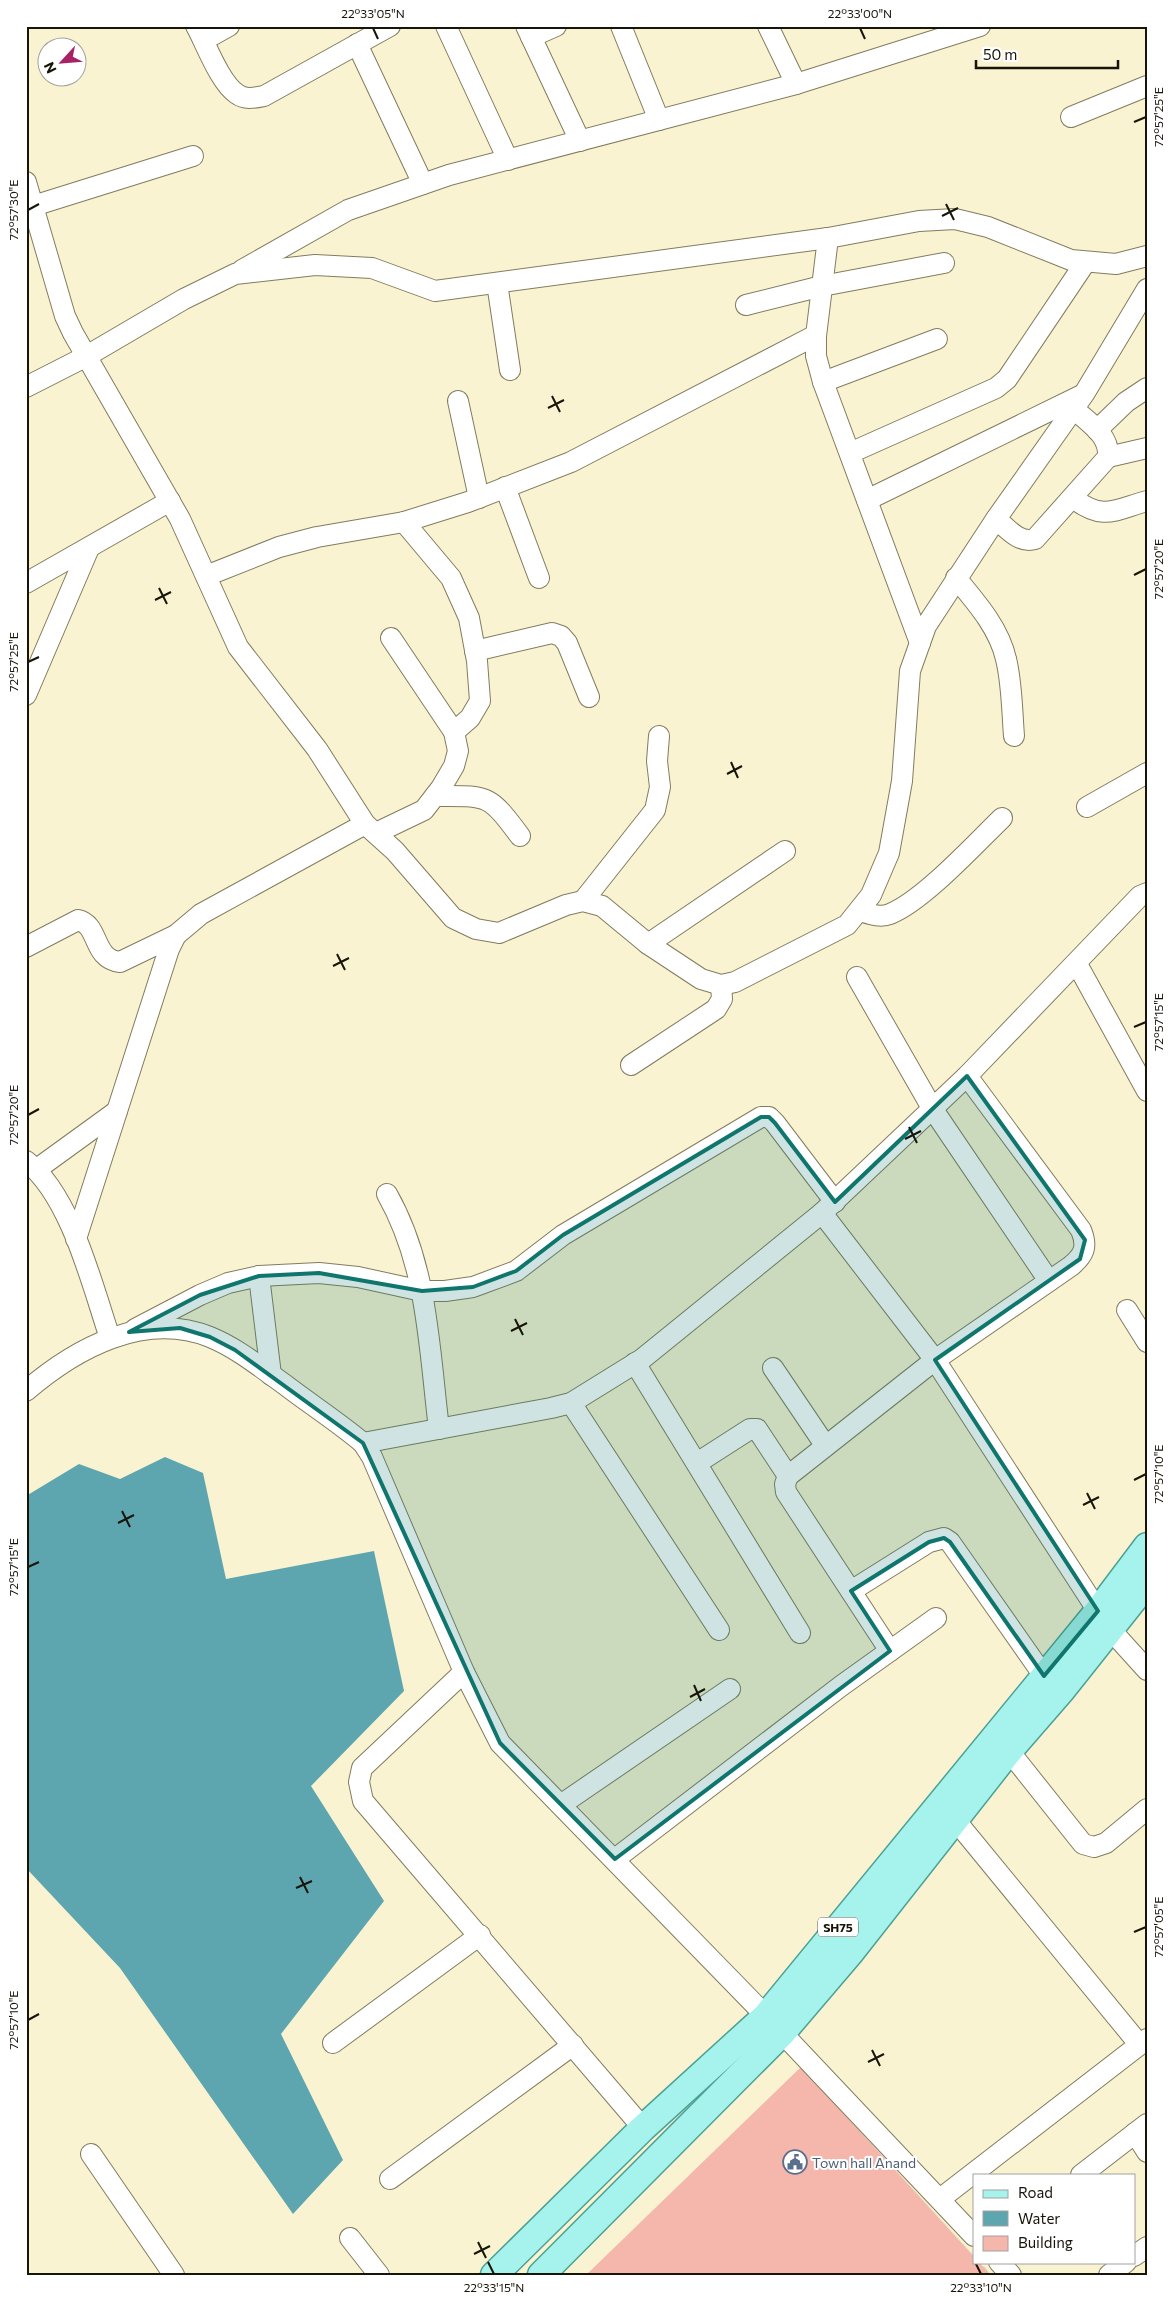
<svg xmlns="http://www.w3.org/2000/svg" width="1173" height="2301" font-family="Commissioner,sans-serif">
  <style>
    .water { fill: #5da6b0 }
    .building { fill: #f5b7ab; filter: url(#shadow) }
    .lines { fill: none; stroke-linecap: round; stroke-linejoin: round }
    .minor-casing { stroke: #827c5e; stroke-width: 22 }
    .major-casing { stroke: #4ca095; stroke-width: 29 }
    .minor { stroke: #fff; stroke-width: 20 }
    .major { stroke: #a5f3ec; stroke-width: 26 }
    .marked { fill: #0f766e; fill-opacity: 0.2; stroke: #0f766e; stroke-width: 4; stroke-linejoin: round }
    .ticks { fill: none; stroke: #171409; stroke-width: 2 }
    .labels { text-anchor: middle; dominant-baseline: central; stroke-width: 4; stroke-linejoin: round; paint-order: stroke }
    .shield { fill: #fff; stroke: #5d5a53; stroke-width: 1 }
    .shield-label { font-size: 12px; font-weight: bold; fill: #171409 }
    .service-label { font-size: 14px; fill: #4e5e75; stroke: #fff; text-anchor: start }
    .neatline { fill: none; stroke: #171409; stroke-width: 2 }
    .ticks-label { font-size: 12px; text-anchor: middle; fill: #171409 }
  </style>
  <defs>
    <filter id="shadow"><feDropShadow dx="4.5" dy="4.5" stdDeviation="0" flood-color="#0004"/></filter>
  </defs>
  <rect width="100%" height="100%" fill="#faf3d1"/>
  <!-- water -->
  <polygon class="water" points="165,1457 203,1473 226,1579 374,1551 404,1691 311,1786 384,1901 281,2034 343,2160 293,2214 120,1968 26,1868 26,1496 79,1464 120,1479"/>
  <!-- building -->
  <polygon class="building" points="801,2067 974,2257 974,2262 979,2262 990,2275 586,2275"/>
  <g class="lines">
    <!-- minor casing -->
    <g class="minor-casing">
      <g id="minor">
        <path d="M196,26c10,18 24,57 41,68 8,6 17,4 27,2l126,-70"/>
        <polyline points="446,26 508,160"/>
        <polyline points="526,26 580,141"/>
        <polyline points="621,26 659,120"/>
        <polyline points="768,26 796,84"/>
        <polyline points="531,37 556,26"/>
        <polyline points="204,40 229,26"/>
        <polyline points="357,44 423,184"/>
        <polyline points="1071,117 1147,86"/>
        <polyline points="26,182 65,316 73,333 180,519 238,647 317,749 365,824 395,851 453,918 476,929 499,933 566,905 583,901 602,906 648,944 701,979 721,985 735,982 847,925 871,895 889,853 902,781 910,671 926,626 996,519 1084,394 1147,289"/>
        <polyline points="33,206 193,156"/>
        <polyline points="828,238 816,336 816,356 823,382 920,643"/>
        <polyline points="242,270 348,210 449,175 796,84 980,26"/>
        <polyline points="497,283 510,370"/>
        <polyline points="746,305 822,286 944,263"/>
        <polyline points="823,382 937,339"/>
        <polyline points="26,387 85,357 184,299 235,274 315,265 372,268 435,291 828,238 919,221 955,219 988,227 1071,260 1116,264 1147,256"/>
        <polyline points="458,401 479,498"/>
        <polyline points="1097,430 1126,402 1147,388"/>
        <polyline points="850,453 996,388 1007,379 1085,263"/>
        <polyline points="1108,457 1147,448"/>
        <polyline points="505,487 539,578"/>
        <path d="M1074,499c30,22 40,11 73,2"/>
        <polyline points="867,500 1082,395"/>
        <path d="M996,519c11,9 23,25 39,20l73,-82c2,-22 -19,-34 -34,-48"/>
        <polyline points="404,522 451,578 469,618 477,661 480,701 470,718 454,732"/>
        <polyline points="206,576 279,547 317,537 404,522 468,502 571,462 816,335"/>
        <path d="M956,578c20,24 43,50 50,81 6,24 6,52 8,77"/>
        <polyline points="26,583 170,501"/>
        <polyline points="475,651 552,633 561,636 567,643 589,697"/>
        <polyline points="26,695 89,548"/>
        <path d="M435,796c53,0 53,-3 85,40"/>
        <polyline points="1087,807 1147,773"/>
        <polyline points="376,833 424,810 441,788 454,766 458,751 454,732 391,638"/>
        <polyline points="583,901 655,810 660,787 657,761 659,736"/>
        <path d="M860,911c10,3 20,7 30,3 33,-13 85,-70 112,-96"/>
        <polyline points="648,944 785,851"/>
        <path d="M26,947l52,-27c22,5 14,39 42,42l56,-27"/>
        <polyline points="1077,964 1147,1091"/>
        <polyline points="857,977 932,1108 1049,1281"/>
        <polyline points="631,1065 716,1009 722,999 721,985"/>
        <path d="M26,1161c45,35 66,124 84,177"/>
        <polyline points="37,1169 117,1111"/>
        <path d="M387,1194c41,72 42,154 52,235"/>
        <polyline points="822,1213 935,1360 1109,1628 1147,1670"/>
        <polyline points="76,1239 169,949 176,935 201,914 365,824"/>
        <polyline points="259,1276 271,1375"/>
        <polyline points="1127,1310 1147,1342"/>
        <polyline points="135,1329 200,1295 228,1283 259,1276 319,1273 358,1277 422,1291 445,1291 473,1287 516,1271 563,1235 761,1117 769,1117 775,1123 835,1202"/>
        <polyline points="635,1363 800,1633"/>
        <polyline points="773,1368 825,1445"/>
        <path d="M26,1391c50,-43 118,-80 184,-54 27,11 50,30 74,47 26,20 54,38 79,59l9,14 92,215 36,71 266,273 208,220"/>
        <polyline points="571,1403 719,1630"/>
        <polyline points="363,1443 551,1408 571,1403 642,1359 822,1213 967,1076 1140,896 1147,893"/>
        <polyline points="697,1463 750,1429 757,1429 788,1476"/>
        <polyline points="851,1591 929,1542 944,1538 950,1542 1044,1676"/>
        <path d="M890,1651l-104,-159 -1,-8 3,-8 147,-116 136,-94c13,-11 17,-19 10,-36l-114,-154"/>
        <polyline points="464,1672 362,1768 359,1782 363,1801 643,2128"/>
        <polyline points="1009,1751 1083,1844 1094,1847 1106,1843 1147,1809"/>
        <polyline points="562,1804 730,1689"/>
        <polyline points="956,1821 1139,2044"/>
        <polyline points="615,1859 841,1686 936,1618"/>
        <polyline points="333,2043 480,1935"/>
        <polyline points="1135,2133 1147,2152"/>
        <polyline points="91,2154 174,2275"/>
        <polyline points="1081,2175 1147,2124"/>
        <polyline points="390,2179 573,2045"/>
        <polyline points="940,2199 1147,2039"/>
        <polyline points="350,2238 379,2275"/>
        <polyline points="1134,2256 1147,2247"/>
        <polyline points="999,2262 1011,2275"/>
        <polyline points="1109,2275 1126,2262"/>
      </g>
    </g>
    <!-- major casing -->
    <g class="major-casing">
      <g id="major">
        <polyline points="494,2275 643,2128 766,2016 1098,1611 1147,1546"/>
        <polyline points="541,2275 782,2033 851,1952 1009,1751 1062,1690 1147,1583"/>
      </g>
    </g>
    <!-- minor -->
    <use href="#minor" class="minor"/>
    <!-- major -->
    <use href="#major" class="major"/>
  </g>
  <!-- marked area -->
  <path class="marked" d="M967,1076l118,164 -5,19 -145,101 163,251 -54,65 -94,-134 -6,-4 -15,4 -78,49 39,60 -275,208 -115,-116 -137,-300 -128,-93 -25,-13 -30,-9 -51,4 71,-37 59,-19 60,-3 103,18 51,-4 43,-16 47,-36 198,-118h8l6,6 60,79z"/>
  <!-- ticks -->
  <path class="ticks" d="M373,28l5,11M860,28l5,11M1134,122l12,-5M946,204l8,16M28,210l11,-6M942,216l16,-8M552,396l8,16M548,408l16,-8M1134,575l12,-6M159,588l8,16M155,600l16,-8M28,662l11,-5M731,762l7,16M727,774l15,-8M337,954l8,16M333,966l16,-8M1134,1027l12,-5M28,1115l11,-6M909,1127l8,16M905,1139l16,-8M515,1319l8,16M511,1331l16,-8M1134,1480l12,-6M1087,1493l8,16M1083,1505l16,-8M122,1511l8,16M118,1523l16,-8M28,1567l11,-5M694,1685l7,16M690,1697l15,-8M300,1877l8,16M296,1888l16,-7M1134,1932l12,-5M28,2020l11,-6M872,2050l8,16M868,2062l16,-8M478,2242l8,16M474,2254l16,-8M488,2262l6,12M975,2262l6,12"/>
  <!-- icons -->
  <defs>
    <g id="civic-ring" transform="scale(1.25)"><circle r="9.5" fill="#fff" stroke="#5c6f8a" stroke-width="1.5"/><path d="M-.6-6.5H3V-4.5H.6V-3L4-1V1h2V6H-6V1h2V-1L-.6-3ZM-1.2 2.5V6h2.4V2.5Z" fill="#5c6f8a"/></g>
  </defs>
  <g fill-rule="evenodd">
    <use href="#civic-ring" x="795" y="2162"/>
  </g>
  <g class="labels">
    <!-- shield labels -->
    <rect class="shield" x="818" y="1917.5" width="40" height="19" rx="4"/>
    <g class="shield-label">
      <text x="838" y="1927">SH75</text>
    </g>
    <!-- service labels -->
    <g class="service-label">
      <text x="812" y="2162">Town hall Anand</text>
    </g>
  </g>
  <!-- border -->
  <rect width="1173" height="2301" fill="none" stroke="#ffffff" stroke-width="55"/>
  <!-- legend -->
  <rect x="973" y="2174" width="162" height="90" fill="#ffffff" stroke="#a2a19d"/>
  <rect x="983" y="2190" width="25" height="8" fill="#a5f3ec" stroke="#a2a19d"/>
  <text x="1018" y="2198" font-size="15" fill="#171409">Road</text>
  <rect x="983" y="2211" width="25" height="15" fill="#5da6b0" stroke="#a2a19d"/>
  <text x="1018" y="2224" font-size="15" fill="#171409">Water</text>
  <rect x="983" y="2236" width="25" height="15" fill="#f5b7ab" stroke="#a2a19d"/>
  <text x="1018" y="2248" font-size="15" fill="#171409">Building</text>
  <!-- north arrow -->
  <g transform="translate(62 62) rotate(244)"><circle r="24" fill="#ffffff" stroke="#a2a19d"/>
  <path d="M0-4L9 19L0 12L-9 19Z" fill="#a82066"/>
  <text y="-8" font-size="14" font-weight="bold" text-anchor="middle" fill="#171409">N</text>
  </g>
  <!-- scale -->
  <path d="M976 60v8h142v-8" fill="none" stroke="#171409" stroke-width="2.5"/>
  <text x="983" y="60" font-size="15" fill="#171409" stroke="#ffffff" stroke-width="4" paint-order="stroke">50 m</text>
  <rect x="28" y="28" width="1118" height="2246" class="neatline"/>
  <g class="ticks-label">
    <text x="373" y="18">22°33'05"N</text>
    <text x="860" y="18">22°33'00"N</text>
    <text transform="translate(1159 117) rotate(-90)" y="4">72°57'25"E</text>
    <text transform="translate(14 210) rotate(-90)" y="4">72°57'30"E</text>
    <text transform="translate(1159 569) rotate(-90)" y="4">72°57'20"E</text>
    <text transform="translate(14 662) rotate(-90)" y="4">72°57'25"E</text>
    <text transform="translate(1159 1022) rotate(-90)" y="4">72°57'15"E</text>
    <text transform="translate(14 1115) rotate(-90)" y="4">72°57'20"E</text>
    <text transform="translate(1159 1474) rotate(-90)" y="4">72°57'10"E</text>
    <text transform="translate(14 1567) rotate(-90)" y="4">72°57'15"E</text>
    <text transform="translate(1159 1927) rotate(-90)" y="4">72°57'05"E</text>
    <text transform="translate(14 2020) rotate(-90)" y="4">72°57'10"E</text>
    <text x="494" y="2292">22°33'15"N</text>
    <text x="981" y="2292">22°33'10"N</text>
  </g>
</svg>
